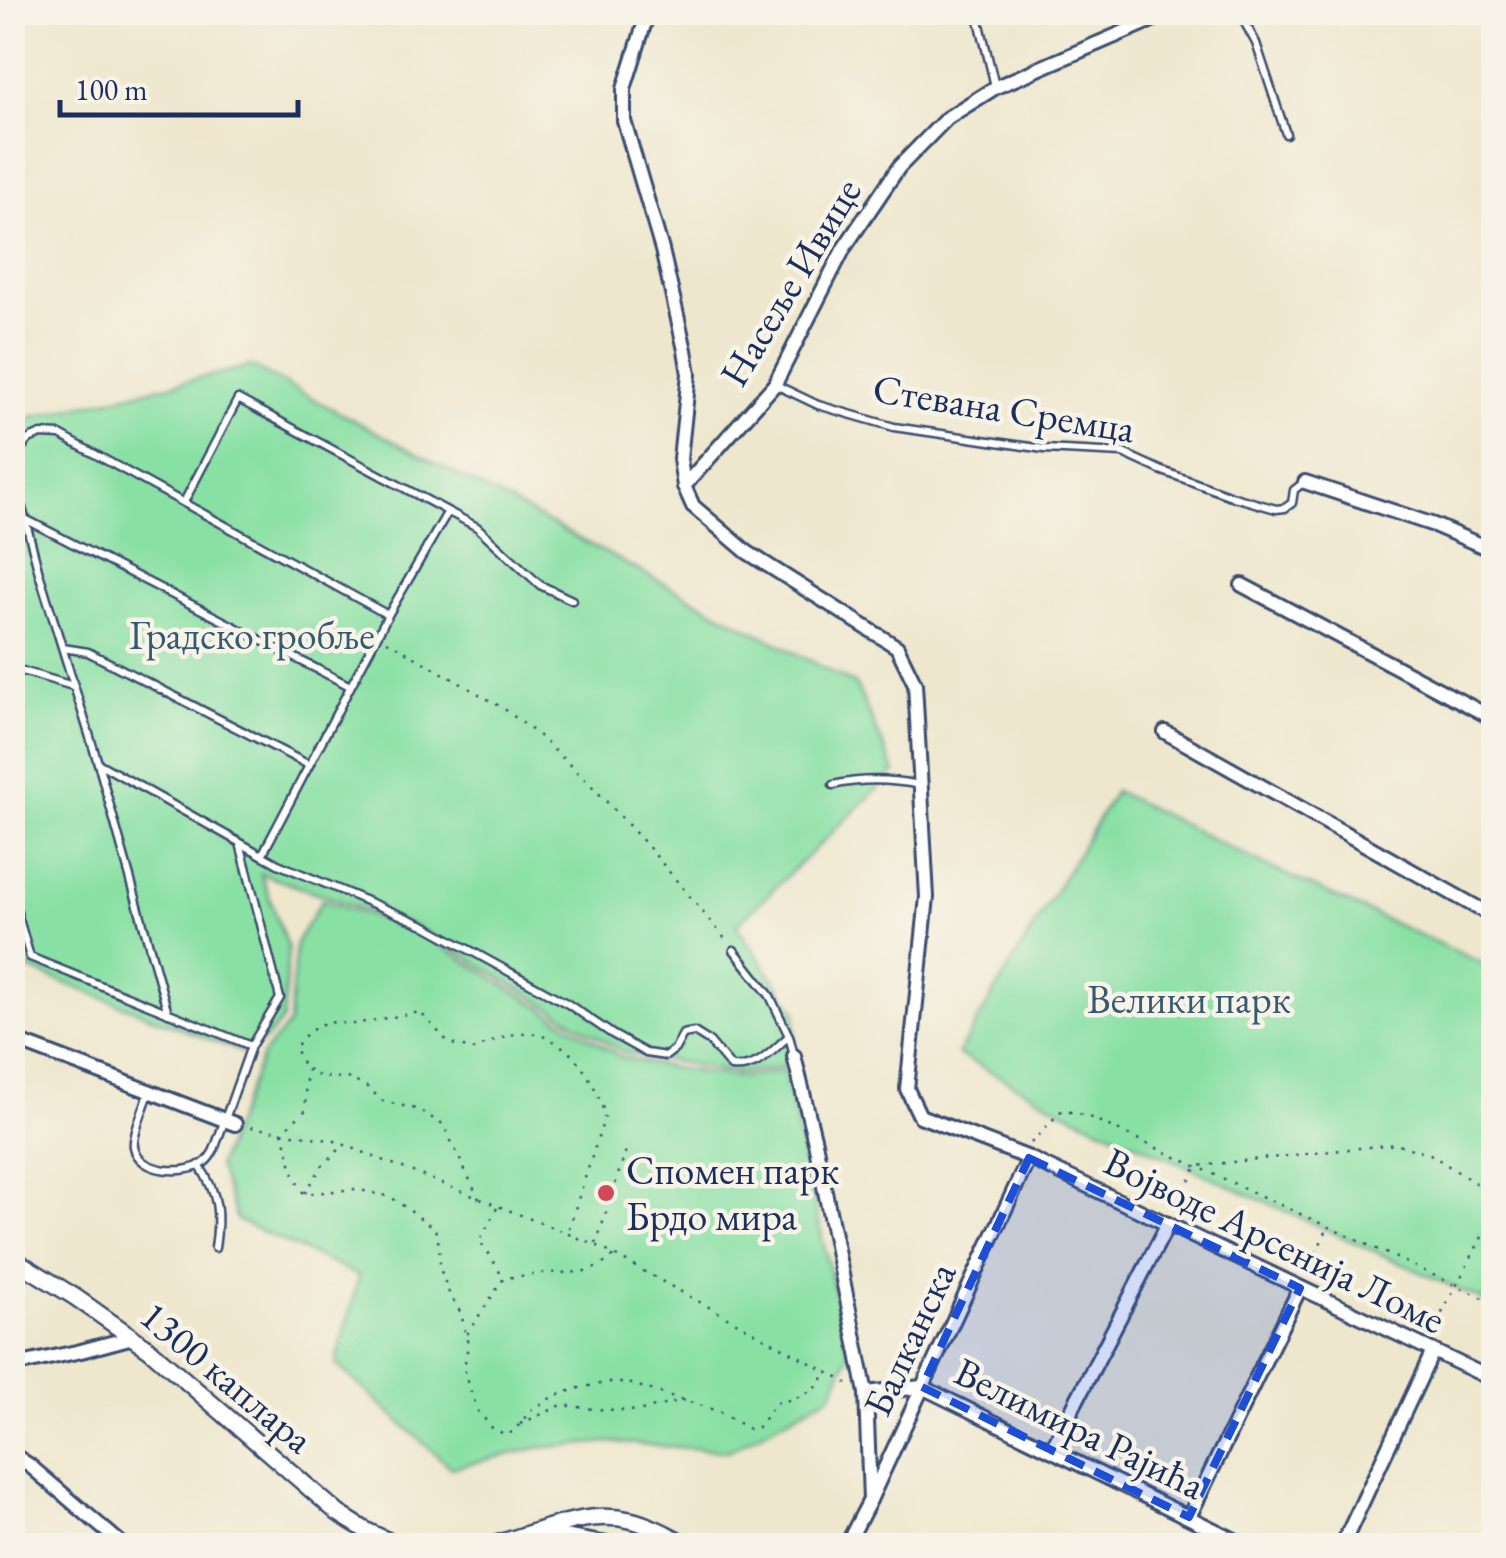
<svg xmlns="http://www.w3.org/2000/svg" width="1506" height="1558" font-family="'EB Garamond',serif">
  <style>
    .green { fill: #89e0a4; stroke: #528881; stroke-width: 2.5 }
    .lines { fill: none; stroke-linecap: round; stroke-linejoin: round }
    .service-casing { stroke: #3b4b6f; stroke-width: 11 }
    .minor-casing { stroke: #3b4b6f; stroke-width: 18 }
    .tertiary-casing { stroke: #3b4b6f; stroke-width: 20 }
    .path { stroke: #3b4b6f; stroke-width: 2.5; stroke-dasharray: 2.5 8; stroke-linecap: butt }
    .service { stroke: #fff; stroke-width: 6 }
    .minor { stroke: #fff; stroke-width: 12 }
    .tertiary { stroke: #fff; stroke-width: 15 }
    .marked { fill: #1d4ed8; fill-opacity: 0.2; stroke: #1d4ed8; stroke-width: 8; stroke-dasharray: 20 12; stroke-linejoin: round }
    .poi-dot { fill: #d1495b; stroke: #f7f3e8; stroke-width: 4 }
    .labels { text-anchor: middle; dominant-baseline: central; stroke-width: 9; stroke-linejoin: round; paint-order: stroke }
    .street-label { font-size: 40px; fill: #1b2f5e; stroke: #f7f3e8 }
    .park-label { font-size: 40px; fill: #365b70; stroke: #f7f3e8 }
    .poi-label { font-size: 40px; fill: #1b2f5e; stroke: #f7f3e8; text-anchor: start }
  </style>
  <rect width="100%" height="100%" fill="#f7f3e8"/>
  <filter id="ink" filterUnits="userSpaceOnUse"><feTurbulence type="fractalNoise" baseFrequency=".01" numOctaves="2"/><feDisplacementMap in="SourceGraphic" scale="20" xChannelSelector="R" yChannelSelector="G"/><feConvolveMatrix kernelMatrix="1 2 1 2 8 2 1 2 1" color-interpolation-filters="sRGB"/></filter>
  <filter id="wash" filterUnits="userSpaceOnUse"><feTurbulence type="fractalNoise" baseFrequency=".0048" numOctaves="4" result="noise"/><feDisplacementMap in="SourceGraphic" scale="40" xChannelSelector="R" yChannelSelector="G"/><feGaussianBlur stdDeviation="2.25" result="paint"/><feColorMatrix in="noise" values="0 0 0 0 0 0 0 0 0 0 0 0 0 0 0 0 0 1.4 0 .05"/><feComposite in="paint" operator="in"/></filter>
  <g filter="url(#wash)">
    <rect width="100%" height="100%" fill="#eee7cd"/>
    <!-- green -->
    <g class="green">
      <polygon points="251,366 856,685 895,772 736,925 796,1011 794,1056 783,1067 738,1073 623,1052 419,928 261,874 288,949 283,1019 271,1034 247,1054 13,963 13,428 20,420"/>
      <polygon points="1115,791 1271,868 1493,968 1493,1305 1062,1110 958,1054"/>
      <polygon points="322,900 417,931 621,1057 678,1069 740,1077 784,1071 849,1354 832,1394 728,1451 610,1442 537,1448 451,1468 336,1364 359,1276 237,1220 218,1165 263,1054 289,1024 296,943"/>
    </g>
  </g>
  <g filter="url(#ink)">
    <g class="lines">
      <!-- service casing -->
      <g class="service-casing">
        <g id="service">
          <polyline points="977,12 995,86"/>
          <polyline points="1239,12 1256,43 1286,134"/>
          <polyline points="776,385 818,405 894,427 1044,449 1123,453 1160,470 1234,497 1276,509 1285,508 1292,503 1294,490 1303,483"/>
          <polyline points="184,502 238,399 477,527 540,585 572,600"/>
          <polyline points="27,520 350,686"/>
          <polyline points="63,648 88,652 309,765"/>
          <polyline points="12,668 73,686"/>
          <path d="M98,763l180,101 146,61 144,79 44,30 34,19 20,3 9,-7 8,-15 11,-2 16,10 21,25c27,3 39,-15 58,-31l5,19"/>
          <path d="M833,785c30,-7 57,-6 87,0"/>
          <polyline points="240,843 280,998 251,1046"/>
          <polyline points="262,855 388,615 447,513"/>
          <path d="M12,895l18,62 221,89 -37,104c-3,6 -5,9 -10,13 -18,12 -65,11 -70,-16 -2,-12 11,-41 15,-54"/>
          <polyline points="734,950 770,996 789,1036"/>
          <polyline points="168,1013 98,763 39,573 18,492 18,463 21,448 29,439 41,434 60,435 388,615"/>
          <path d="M199,1165c20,30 21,49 16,83"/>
        </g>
      </g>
      <!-- minor casing -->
      <g class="minor-casing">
        <g id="minor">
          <polyline points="648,12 624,89 624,121 662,250 685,350 689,374 680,459 684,486 693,506 747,552 897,647 915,684 927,897 907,1089 920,1116 1029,1158 1494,1380"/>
          <polyline points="1305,482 1434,525 1494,551"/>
          <polyline points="684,486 775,384 844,248 899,167 947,118 996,87 1171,12"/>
          <polyline points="1242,585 1494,719"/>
          <polyline points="1165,732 1494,917"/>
          <polyline points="12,1039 235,1124"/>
          <polyline points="794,1056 815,1142 866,1393 870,1500"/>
          <polyline points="12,1366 81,1351 133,1337"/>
          <polyline points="866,1393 922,1387 1247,1546"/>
          <polyline points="1051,1450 1168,1224"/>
          <polyline points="12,1454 29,1465 124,1546"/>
          <polyline points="1189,1517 1300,1288"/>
          <polyline points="541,1532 619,1546"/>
          <polyline points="846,1546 870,1500 1029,1158"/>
          <polyline points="1342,1546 1433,1351"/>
        </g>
      </g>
      <!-- tertiary casing -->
      <g class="tertiary-casing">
        <g id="tertiary">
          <polyline points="12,1258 75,1297 149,1349 338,1513 367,1531 399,1546"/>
          <path d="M489,1546c45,-12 94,-37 141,-26 21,5 40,16 59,26"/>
        </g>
      </g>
      <!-- path -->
      <g class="path">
        <polyline points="387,641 503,708 537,734 590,784 646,844 726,940"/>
        <path d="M308,1069l-3,16 1,25 -24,22c10,24 7,40 22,62l52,-5 35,8 44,32 4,15 1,24 8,23 13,22 7,32 -4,23 6,21 8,22 15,18 12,5 8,-2 19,-23 22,-13 29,-9 29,-5 20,2 86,27 31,18 9,-2 18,-24 18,-4 21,-10 12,-17"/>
        <polyline points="251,1127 335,1141 596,1245 847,1383"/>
        <polyline points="1031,1143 1062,1110 1087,1116 1494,1303"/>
        <polyline points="1480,1186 1494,1167"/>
        <polyline points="305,1193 323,1165 344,1145"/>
        <path d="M479,1199l-36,-75 -27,-15 -33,-8 -16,-14 -22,-10 -15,1 -14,-3 -13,-9 -8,-18 13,-16 18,-10 28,2 66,-12 29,31 25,7c15,-7 36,-18 53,-17 41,2 69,48 78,83l-38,118"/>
        <path d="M497,1208l-18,34c11,9 15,23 24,35"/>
        <polyline points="1175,1209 1197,1166 1395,1144 1430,1154 1494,1195"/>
        <polyline points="596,1244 627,1147"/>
        <polyline points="1307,1272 1328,1227"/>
        <polyline points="1432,1332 1494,1214"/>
        <path d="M467,1334l37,-56c13,-1 27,-4 41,-5 29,-1 45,3 69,-17"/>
        <polyline points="520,1424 562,1405 594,1409 637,1411 686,1400"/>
      </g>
      <!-- service -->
      <use href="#service" class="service"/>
      <!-- minor -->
      <use href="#minor" class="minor"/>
      <!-- tertiary -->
      <use href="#tertiary" class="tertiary"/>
    </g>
  </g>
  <!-- marked area -->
  <path class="marked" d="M1029,1158l271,130 -111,229 -267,-130z"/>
  <!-- markers -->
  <circle class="poi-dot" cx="606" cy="1193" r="10"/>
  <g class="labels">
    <!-- street labels -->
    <g class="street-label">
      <text transform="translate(790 282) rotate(-59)">Насеље Ивице</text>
      <text transform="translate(1004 408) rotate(9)">Стевана Сремца</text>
      <text transform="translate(1275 1240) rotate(26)">Војводе Арсенија Ломе</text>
      <text transform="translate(909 1339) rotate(-65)">Балканска</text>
      <text transform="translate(227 1377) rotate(40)">1300 каплара</text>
      <text transform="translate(1080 1428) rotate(26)">Велимира Рајића</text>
    </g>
    <!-- park labels -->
    <g class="park-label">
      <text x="252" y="635">Градско гробље</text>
      <text x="1189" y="999">Велики парк</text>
    </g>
    <!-- poi labels -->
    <g class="poi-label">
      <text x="626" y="1170">Спомен парк<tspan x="626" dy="46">Брдо мира</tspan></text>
    </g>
  </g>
  <!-- margin -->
  <rect width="1506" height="1558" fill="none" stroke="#f7f3e8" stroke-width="50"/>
  <!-- scale -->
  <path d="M60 100v15h238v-15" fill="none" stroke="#1b2f5e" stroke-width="5"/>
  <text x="75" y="100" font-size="30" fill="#1b2f5e" stroke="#f7f3e8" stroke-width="8" paint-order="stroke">100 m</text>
</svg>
